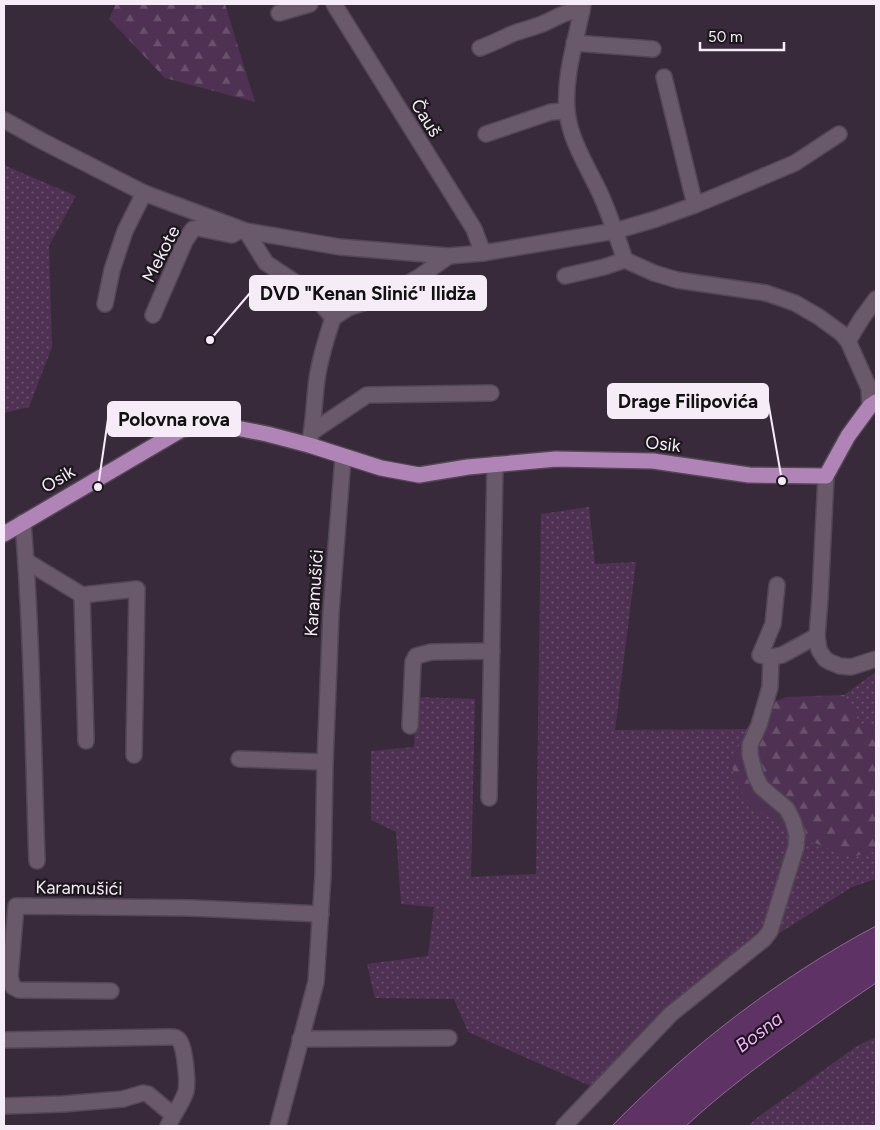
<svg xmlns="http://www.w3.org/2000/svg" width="880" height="1130" font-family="Figtree,sans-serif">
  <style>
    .grass { fill: url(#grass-dots) }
    .forest { fill: url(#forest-firs) }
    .water { fill: #5f3266; stroke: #8c6a92 }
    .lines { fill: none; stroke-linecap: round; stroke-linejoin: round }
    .minor-casing { stroke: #534655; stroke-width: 18 }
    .major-casing { stroke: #534655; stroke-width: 18 }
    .minor { stroke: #69596b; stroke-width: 15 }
    .major { stroke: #b184b7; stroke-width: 15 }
    .labels { text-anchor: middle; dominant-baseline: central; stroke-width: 4.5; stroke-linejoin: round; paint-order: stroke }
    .street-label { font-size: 18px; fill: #f6ecf7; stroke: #1c161d }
    .water-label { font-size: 19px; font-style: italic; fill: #f5b0ff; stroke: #1c161d }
    .leader { fill: none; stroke: #f6ecf7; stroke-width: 2 }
    .callout-dot { fill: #f6ecf7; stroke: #1c161d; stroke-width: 2 }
    .callout { fill: #f6ecf7; stroke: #f6ecf7; stroke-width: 2 }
    .callout-label { font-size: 19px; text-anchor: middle; font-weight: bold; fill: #111 }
  </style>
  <defs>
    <pattern id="grass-dots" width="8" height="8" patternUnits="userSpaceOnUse" patternTransform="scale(1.25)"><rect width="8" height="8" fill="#4f3253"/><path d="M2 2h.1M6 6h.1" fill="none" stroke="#69506c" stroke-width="1.8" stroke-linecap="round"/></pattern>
    <pattern id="forest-firs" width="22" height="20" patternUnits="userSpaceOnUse" patternTransform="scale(1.25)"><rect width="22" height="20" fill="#4f3253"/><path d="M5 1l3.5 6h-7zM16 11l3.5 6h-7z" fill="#69506c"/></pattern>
  </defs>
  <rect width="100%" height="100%" fill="#392a3b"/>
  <!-- grass -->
  <g class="grass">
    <polygon points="4,165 76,196 49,246 52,347 29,407 4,413"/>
    <polygon points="589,507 595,564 636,562 615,730 747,729 730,760 801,838 852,857 876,851 876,879 852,887 767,941 595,1088 468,1032 454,999 375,998 367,964 428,956 434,907 401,904 396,832 371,820 371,751 414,747 416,697 475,699 471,877 536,874 541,514"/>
    <polygon points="876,672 876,727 860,724 844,695"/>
    <polygon points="876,1037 876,1126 748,1126 758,1117 857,1046"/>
  </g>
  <!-- forest -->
  <g class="forest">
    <polygon points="116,4 225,4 255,102 165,78 109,19"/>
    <polygon points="844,695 860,724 876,727 876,851 852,857 801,838 756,809 738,788 730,759 759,707 787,697"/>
  </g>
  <!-- water -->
  <path class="water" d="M876,926v57c-33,22 -65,45 -97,68 -33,24 -64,48 -93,75h-74c77,-79 166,-148 264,-200z"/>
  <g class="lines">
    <!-- minor casing -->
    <g class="minor-casing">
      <g id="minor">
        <polyline points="334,4 474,229 483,253"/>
        <path d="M583,4c-6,35 -19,69 -16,106 2,28 20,56 32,81 10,22 18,45 26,69l29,13 23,7 89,13 29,10 24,14 22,16 7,8 21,47 1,18"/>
        <polyline points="279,13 310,4"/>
        <polyline points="574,43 653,49"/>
        <path d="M480,48c11,-4 21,-9 32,-14 10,-4 20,-6 30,-10 13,-5 26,-15 40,-13"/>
        <polyline points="664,77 695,205"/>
        <polyline points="4,120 42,141 144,193 246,231 340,247 449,256 483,253 615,231 656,219 695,205 736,188 795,163 839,134"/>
        <polyline points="486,134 551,112 567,111"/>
        <path d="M246,231l20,32 47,31 20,24c-7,21 -13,40 -16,61 -3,22 -3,45 -8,66"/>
        <polyline points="565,276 604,267 625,260"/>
        <polyline points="105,304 112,270 125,231 144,193"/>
        <polyline points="153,315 185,241 193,229 198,228 232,235 241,230"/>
        <polyline points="333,318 348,308 390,294 419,277 449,256"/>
        <polyline points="848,341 862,318 876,299"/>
        <polyline points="312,432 367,395 491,393"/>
        <polyline points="826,476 820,598 817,636 819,650 825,659 830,662 840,666 851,667 876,659"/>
        <path d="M23,522c9,113 10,226 14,339"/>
        <polyline points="26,561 82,595 137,589 134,755"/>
        <polyline points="777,585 773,624 760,655 771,657 782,655 817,636"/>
        <polyline points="82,595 86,741"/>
        <polyline points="410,726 413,662 416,656 431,652 492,651"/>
        <polyline points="239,759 325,762"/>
        <polyline points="489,798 495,464"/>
        <polyline points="111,991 19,990 13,987 10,977 16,906 192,908 321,914"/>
        <polyline points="300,1039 449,1038"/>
        <path d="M4,1040l161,-3c4,0 11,-1 14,3 6,7 9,42 7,51 -3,11 -13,24 -18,35"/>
        <polyline points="4,1106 63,1104 123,1099 143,1093 148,1094 173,1115"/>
        <polyline points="278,1126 316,982 323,875 325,762 331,612 343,457"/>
        <polyline points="564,1126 671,1014 764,939 770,931 796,847 797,835 793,821 787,809 761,787 756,777 750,755 750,745 759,725 770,687 771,657"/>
      </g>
    </g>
    <!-- major casing -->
    <g class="major-casing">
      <polyline id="major" points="4,534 181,430 200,425 221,425 267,434 309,445 381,468 419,475 468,467 556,459 653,461 749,475 826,476 848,436 870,406 876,402"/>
    </g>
    <!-- minor -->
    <use href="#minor" class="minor"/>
    <!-- major -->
    <use href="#major" class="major"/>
  </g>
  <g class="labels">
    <!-- street labels -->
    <g class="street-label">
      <text transform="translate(426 118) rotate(58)">Čauš</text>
      <text transform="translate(161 254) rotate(-63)">Mekote</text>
      <text transform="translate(663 444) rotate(6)">Osik</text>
      <text transform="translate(58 479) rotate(-31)">Osik</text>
      <text transform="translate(314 593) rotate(-86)">Karamušići</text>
      <text transform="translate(79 888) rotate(1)">Karamušići</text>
    </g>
    <!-- water labels -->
    <g class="water-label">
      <text transform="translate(759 1032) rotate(-37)">Bosna</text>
    </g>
  </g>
  <!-- callouts -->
  <path class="leader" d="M210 340L250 293M782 481L768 401M98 487L108 419"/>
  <g class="callout-dot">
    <circle cx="210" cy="340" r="5"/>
    <circle cx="782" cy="481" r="5"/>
    <circle cx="98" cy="487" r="5"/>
  </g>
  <g class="callout">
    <rect x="250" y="276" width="236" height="34" rx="5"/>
    <rect x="608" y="384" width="160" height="34" rx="5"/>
    <rect x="108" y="402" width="132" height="34" rx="5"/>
  </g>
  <g class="callout-label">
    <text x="368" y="300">DVD "Kenan Slinić" Ilidža</text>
    <text x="688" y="408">Drage Filipovića</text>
    <text x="174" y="426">Polovna rova</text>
  </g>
  <!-- border -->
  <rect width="880" height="1130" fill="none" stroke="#f6ecf7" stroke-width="10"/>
  <!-- scale -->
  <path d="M700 42v8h84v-8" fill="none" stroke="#f6ecf7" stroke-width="2.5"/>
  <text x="708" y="42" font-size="15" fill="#f6ecf7" stroke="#1c161d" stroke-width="4" paint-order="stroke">50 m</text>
</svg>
